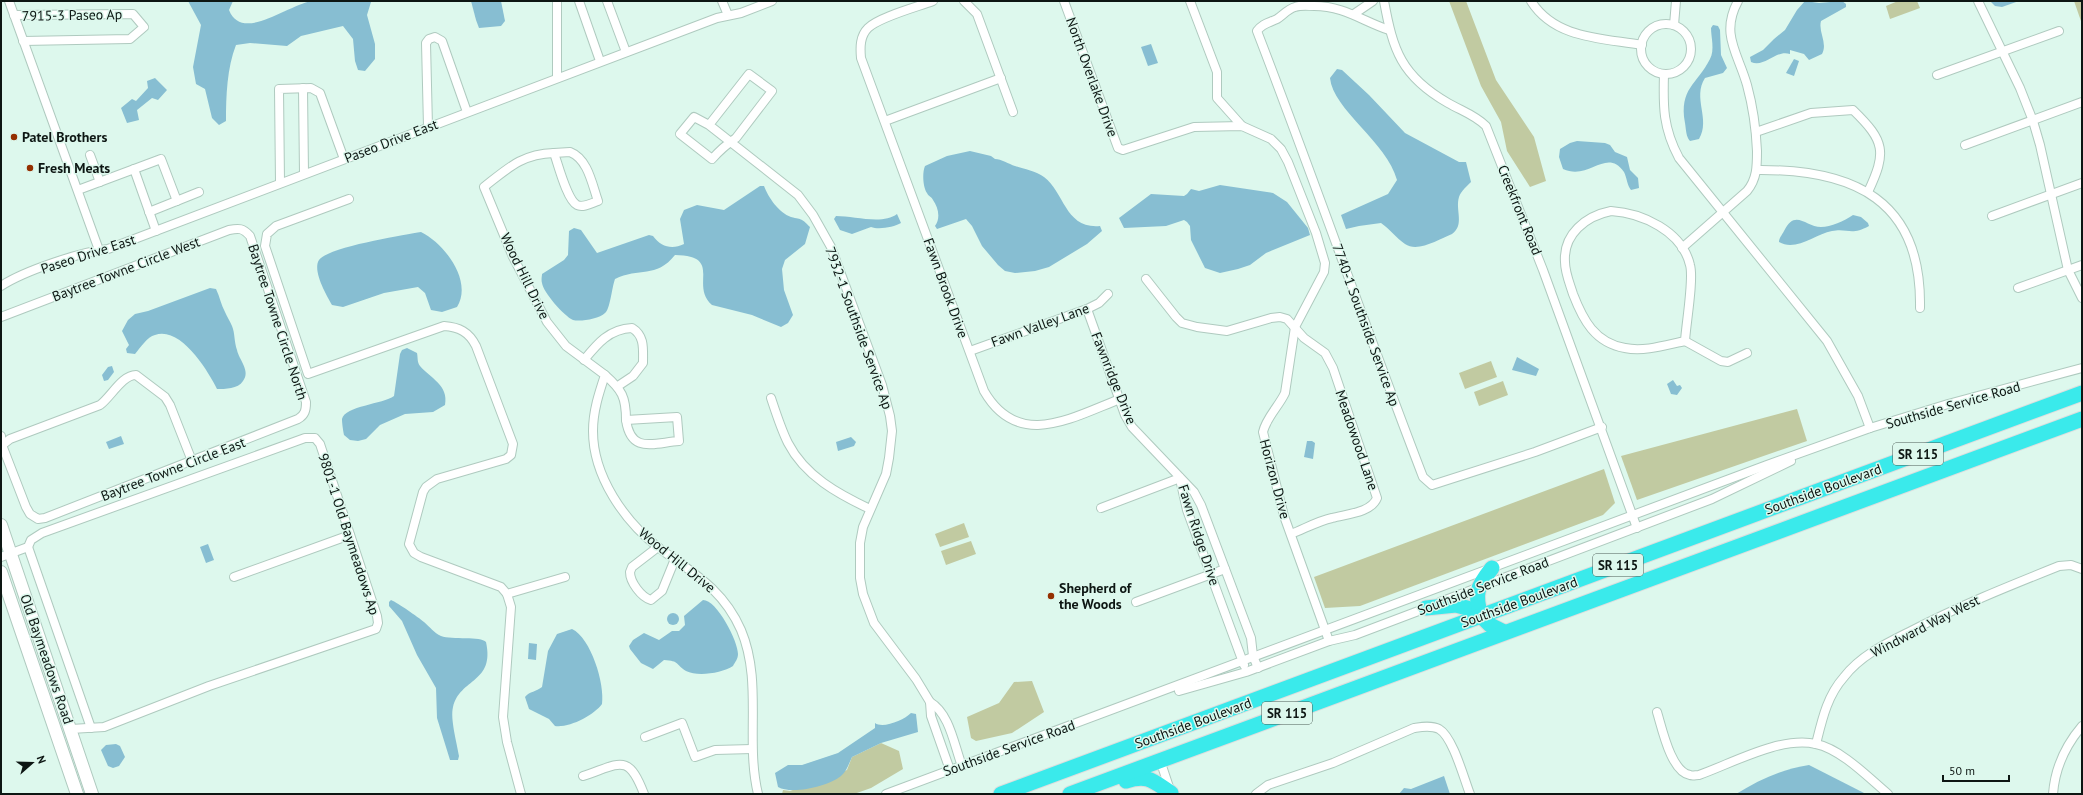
<svg xmlns="http://www.w3.org/2000/svg" width="2083" height="795" font-family="'PT Sans',sans-serif">
  <style>
    .green { fill: #c1caa1 }
    .water { fill: #87bed2 }
    .lines { fill: none; stroke-linecap: round; stroke-linejoin: round }
    .street-casing { stroke: #afcabf; stroke-width: 10 }
    .secondary-casing { stroke: #afcabf; stroke-width: 14 }
    .highway-casing { stroke: #dddede; stroke-width: 17 }
    .street { stroke: #fff; stroke-width: 8 }
    .secondary { stroke: #fff; stroke-width: 12 }
    .highway { stroke: #3aeaeb; stroke-width: 15 }
    .poi-dot { fill: #942f00; stroke: #ddf8ed; stroke-width: 1.5 }
    .labels { text-anchor: middle; dominant-baseline: central; stroke-width: 3; stroke-linejoin: round; paint-order: stroke }
    .shield { fill: #ddf8ed; stroke: #4b5a54; stroke-width: 1 }
    .shield-label { font-size: 13px; font-weight: bold; fill: #0d1613 }
    .street-label { font-size: 14px; fill: #0d1613; stroke: #ddf8ed }
    .poi-label { font-size: 14px; font-weight: bold; fill: #0d1613; stroke: #ddf8ed; text-anchor: start }
  </style>
  <rect width="100%" height="100%" fill="#ddf8ed"/>
  <!-- green -->
  <g class="green">
    <polygon points="1449,1 1466,1 1496,80 1534,137 1546,181 1530,187 1507,151 1501,122 1481,86"/>
    <polygon points="1898,1 1917,1 1920,8 1890,19 1886,6"/>
    <polygon points="2074,1 2082,1 2082,24"/>
    <polygon points="1491,361 1497,377 1465,389 1459,373"/>
    <polygon points="1503,381 1508,395 1479,406 1474,392"/>
    <polygon points="1797,409 1807,441 1637,500 1621,456"/>
    <polygon points="1604,469 1615,503 1603,515 1360,606 1325,608 1314,577"/>
    <polygon points="964,523 969,537 940,547 935,534"/>
    <polygon points="971,541 976,554 946,565 941,551"/>
    <polygon points="1032,681 1044,712 1012,733 976,741 971,738 967,717 999,703 1014,682"/>
    <polygon points="881,743 899,751 903,769 871,788 854,794 782,794 783,790 790,791 847,770 852,757"/>
  </g>
  <!-- water -->
  <g class="water">
    <path d="M188,1h45l-4,9c13,33 58,-5 83,-9 17,-1 43,0 61,0l-2,1 -4,13 8,29v15l-10,12 -7,-1 -3,-9 -2,-22 -10,-13 -42,10 -14,10 -37,-3 -14,2c-9,23 -10,51 -10,76l-7,4 -7,-7 -7,-29 -9,-5 -3,-17 8,-42z"/>
    <polygon points="471,1 501,1 505,21 501,26 479,28 476,20"/>
    <path d="M1805,1l14,2 23,-2 4,3v3l-25,14c-3,11 7,22 1,33l-13,6 -5,-6 -14,-4v4c-14,-5 -25,14 -39,8l-1,-5 13,-7 11,-11 11,-9 12,-20z"/>
    <polygon points="1990,1 2019,1 2002,7 1995,6"/>
    <path d="M1713,25l5,1 2,4 1,25 6,13 -4,5 -18,5c-13,20 6,41 -6,61l-9,2c-4,-4 -4,-12 -5,-18 -6,-35 12,-38 25,-64 5,-9 1,-22 1,-31z"/>
    <polygon points="1151,44 1158,63 1148,66 1141,47"/>
    <polygon points="1794,59 1799,61 1794,76 1786,73"/>
    <path d="M1337,69l5,1 27,25 36,38 54,29h7l5,20c-4,4 -10,9 -12,15 -4,13 6,28 -7,37 -13,5 -34,19 -47,10 -9,-6 -15,-15 -24,-21l-22,3 -13,3 -5,-14 47,-21 9,-14c-10,-38 -64,-70 -67,-102z"/>
    <polygon points="155,78 167,90 158,100 152,98 137,110 139,120 127,123 121,108 132,99 136,101 148,88 147,81"/>
    <path d="M1577,141l28,2 5,2 5,7 12,5 3,13 8,8 1,10 -8,2c-4,-5 -4,-12 -7,-18 -18,-25 -34,9 -61,-3l-4,-12 1,-8 10,-6z"/>
    <path d="M970,151l21,5 4,3c6,0 14,5 20,7 8,3 21,5 29,11 21,16 21,52 56,49l2,5 -15,13 -38,23 -14,4 -20,2 -10,-2 -7,-6 -16,-19 -10,-20 -6,-7 -29,10 -2,-3c6,-8 3,-19 -2,-26 -1,-3 -5,-4 -6,-7 -4,-6 -5,-20 -2,-27l22,-10z"/>
    <polygon points="1220,185 1273,193 1287,202 1308,228 1310,235 1266,253 1250,265 1238,269 1220,273 1205,268 1191,240 1190,226 1187,222 1184,220 1166,226 1124,228 1119,218 1151,194 1184,196 1187,194 1191,189 1199,191"/>
    <path d="M760,186h4c4,11 15,27 27,31 12,3 10,1 19,10l-5,17 -20,16 -3,9 2,21 9,25 -5,8 -7,4 -29,-12 -40,-10c-23,-20 12,-49 -37,-50 -19,24 -36,12 -60,24 -3,8 -5,31 -10,34 -6,6 -25,9 -32,7 -9,-4 -30,-28 -31,-37 -1,-3 0,-7 0,-9l22,-14 4,-5 1,-24 5,-3 7,2 16,23 52,-18 4,1c8,11 19,14 31,8l-4,-25 4,-9 13,-5 27,5z"/>
    <path d="M897,214l4,9c-7,4 -22,7 -30,4l-19,7 -12,-4 -6,-11 2,-3c18,0 47,9 61,-2z"/>
    <path d="M1853,215l8,2 7,6 1,3c-18,10 -21,2 -37,5 -17,3 -36,21 -53,11 0,-4 3,-7 5,-11 11,-23 22,-4 37,-4 10,0 23,-6 32,-12z"/>
    <path d="M421,232c24,12 52,49 36,75l-15,5 -11,-2 -6,-17 -7,-6 -34,6 -41,14 -11,-2c-5,-9 -20,-34 -13,-45 9,-13 85,-25 102,-28z"/>
    <path d="M210,288l6,1c4,8 5,16 9,23 2,5 5,9 7,14 3,7 2,16 5,24 2,10 14,21 6,31 -5,8 -18,8 -26,8 -9,-18 -36,-63 -62,-54 -8,2 -14,12 -20,19l-8,-1 -1,-4 3,-4 -7,-14 6,-11 7,-6 13,-3z"/>
    <path d="M407,348l10,5c1,5 0,9 3,13 10,12 29,19 25,39l-12,7 -28,2 -25,11 -14,14 -8,2 -8,-1 -6,-5c-1,-5 -2,-12 -2,-16 3,-13 41,-15 52,-23l6,-42 2,-4z"/>
    <polygon points="1517,357 1539,369 1536,376 1512,370"/>
    <polygon points="112,366 114,372 108,380 104,381 102,375 108,367"/>
    <polygon points="1673,380 1677,386 1680,385 1682,388 1677,395 1671,394 1667,384"/>
    <polygon points="121,436 124,444 109,449 106,442"/>
    <polygon points="851,437 856,442 854,446 838,451 836,442"/>
    <polygon points="1307,441 1312,441 1315,443 1313,459 1304,457"/>
    <polygon points="208,544 214,560 206,563 200,547"/>
    <path d="M391,600c7,3 27,17 33,22 6,5 10,11 17,14 11,4 40,0 45,6 9,41 -26,36 -33,65 -3,12 4,36 6,49l-1,4h-8l-13,-42 -1,-30 -19,-33 -15,-34 -13,-15v-4z"/>
    <path d="M703,600c14,0 35,41 35,54 0,5 -3,8 -5,12 -11,7 -35,11 -47,5 -11,-7 -6,-10 -22,-11l-11,9 -12,-6 -11,-14 -1,-3 4,-6 11,-7 15,7 13,-9h7l6,-6 -1,-9z"/>
    <circle cx="673" cy="619" r="6"/>
    <path d="M572,629c19,9 33,55 30,75 -8,11 -32,24 -47,22l-6,-7 -20,-10 -4,-12c5,-6 11,-5 17,-10l6,-36 9,-17z"/>
    <polygon points="529,643 537,644 536,660 528,659"/>
    <path d="M911,713l5,1 2,18 -37,11 -29,14c-3,6 -5,14 -11,19 -12,10 -49,19 -63,11l-3,-14 13,-8h14l36,-12 37,-25v-5c8,6 29,-3 36,-10z"/>
    <polygon points="116,744 120,746 125,757 119,766 113,768 108,766 101,750 106,745"/>
    <path d="M1809,765l57,29h-130c23,-14 46,-25 73,-29z"/>
    <polygon points="1444,776 1450,794 1399,794 1404,788 1411,789"/>
  </g>
  <g class="lines">
    <!-- street casing -->
    <g class="street-casing">
      <g id="street">
        <polyline points="9,1 99,250"/>
        <polyline points="557,1 557,78"/>
        <polyline points="579,1 600,61"/>
        <polyline points="607,1 626,52"/>
        <polyline points="722,1 728,15"/>
        <path d="M933,1c-16,6 -54,16 -65,27 -8,8 -8,19 -7,30l123,333c34,59 87,27 136,8"/>
        <polyline points="964,1 977,14 1013,112"/>
        <path d="M1064,1l54,147 5,2 71,-23 48,-1 29,13 10,10 7,13 28,71 9,30 -1,9 -29,55 -10,66c-6,13 -19,25 -22,39l21,84 45,125"/>
        <polyline points="1190,1 1217,72 1217,98 1242,126"/>
        <path d="M1384,1c9,49 17,75 64,102 14,8 27,12 38,23l57,144 94,258"/>
        <path d="M1531,1c24,38 71,37 111,44"/>
        <polyline points="1978,1 2020,88 2033,121 2040,145 2068,270 2082,298"/>
        <polyline points="1354,14 1373,1"/>
        <polyline points="14,15 133,14 144,27 130,39 23,41"/>
        <circle cx="1666" cy="49" r="25"/>
        <polyline points="1674,25 1676,1"/>
        <path d="M1389,30c-27,-9 -45,-24 -75,-24 -6,0 -13,-1 -19,1 -7,2 -12,8 -18,12 -8,4 -14,4 -20,12 57,148 109,298 166,446l9,8 103,-33 67,-25"/>
        <path d="M1664,74c-1,33 -1,54 15,84l148,183 31,55 12,32"/>
        <polyline points="1937,75 2059,31"/>
        <polyline points="303,88 304,174"/>
        <polyline points="885,121 1001,78"/>
        <path d="M709,125l40,-51 23,17 -36,47c-9,6 -16,12 -24,21l-32,-25 14,-17 15,8 89,70 15,20 18,32 51,138 8,31 2,15 -3,27 -3,16 -23,53 -3,16v35l3,16 11,29 42,56 14,23 1,14 19,54"/>
        <polyline points="428,127 426,43 429,39 435,37 442,41 467,112"/>
        <path d="M1756,132l55,-19 42,-3c32,31 34,42 15,82"/>
        <polyline points="1965,145 2082,102"/>
        <path d="M570,152c18,7 22,32 28,49 -6,2 -15,7 -21,4 -10,-5 -19,-41 -23,-52z"/>
        <path d="M554,153c-32,1 -46,15 -70,34l29,70 34,65 19,24 39,29c-6,18 -12,36 -12,56 0,45 31,90 66,117 34,25 64,41 82,82 22,52 4,110 17,164"/>
        <polyline points="90,155 100,182"/>
        <polyline points="134,169 156,231"/>
        <path d="M1757,170c97,-1 165,30 163,138"/>
        <polyline points="280,183 279,89 311,88 320,93 344,159"/>
        <polyline points="78,190 161,159 177,201"/>
        <path d="M349,199l-73,27 -9,8 -2,12 43,128 136,-48c15,1 25,6 32,20l37,98 -2,11 -5,4 -69,20 -11,8 -3,5 -14,52 5,9 7,4 80,30 6,7 4,13 -8,110 4,25 14,52"/>
        <path d="M1611,211c31,2 71,20 79,54 4,14 -4,59 -5,76 -19,4 -41,11 -60,7 -30,-5 -42,-28 -52,-54 -3,-10 -8,-21 -8,-32 -2,-28 21,-46 46,-51z"/>
        <polyline points="149,212 199,192"/>
        <polyline points="1992,216 2082,183"/>
        <path d="M1682,248l65,-57c10,-12 10,-25 10,-40 -1,-23 -4,-44 -10,-66 -9,-32 -27,-51 -9,-84"/>
        <path d="M1146,279l30,38 6,6 15,4 30,4 44,-13 9,-1 7,2 17,19 21,15 8,15 44,130c-6,15 -31,16 -45,20 -14,3 -28,11 -41,16"/>
        <path d="M1,286c23,-15 79,-34 107,-37l609,-231 24,-5 31,-12"/>
        <polyline points="2018,288 2082,265"/>
        <polyline points="1087,309 1125,415 1132,427 1194,492 1201,505 1251,638 1253,656 1258,668"/>
        <path d="M1,317l228,-87c10,-2 14,-2 21,6l56,166c0,8 -1,13 -8,17l-253,99 -7,1 -8,-5 -4,-7 -24,-62 -1,-9"/>
        <polyline points="1685,341 1721,361 1728,362 1747,353"/>
        <polyline points="970,351 1087,309 1099,303 1108,294"/>
        <path d="M584,360c13,-16 25,-31 48,-32 13,8 11,21 11,35l-10,13 -15,10"/>
        <path d="M605,375c17,15 21,22 21,45"/>
        <path d="M771,398c5,15 10,31 17,45 17,33 50,51 82,66"/>
        <path d="M677,417l2,24c-26,2 -48,13 -53,-21z"/>
        <path d="M1,446l9,-7 90,-34c11,-8 22,-30 36,-30l29,22 5,8 22,56"/>
        <polyline points="1180,479 1187,510 1244,665"/>
        <polyline points="1101,508 1180,478"/>
        <polyline points="28,547 91,728"/>
        <path d="M658,547l-26,20 -2,5c0,10 11,25 21,28l11,-9 13,-32"/>
        <polyline points="1,557 28,547 31,540 42,533 305,438 315,438 320,444 377,616 378,623 376,629 209,686 104,727 71,729"/>
        <polyline points="234,577 350,535"/>
        <polyline points="507,594 565,577"/>
        <polyline points="1136,602 1225,569"/>
        <polyline points="1440,602 1712,499 1791,461"/>
        <polyline points="1179,691 1246,672 1329,641 1355,635 1429,607"/>
        <path d="M930,702c20,12 24,43 32,64"/>
        <path d="M1657,712c5,16 14,60 33,63 2,1 6,0 9,0 34,-12 81,-39 117,-31 25,5 53,34 72,50"/>
        <polyline points="645,737 682,723 695,757 715,750 752,749"/>
        <path d="M1816,744c6,-24 11,-48 28,-67 17,-22 43,-34 67,-46 48,-25 98,-45 148,-65l12,-1 11,4"/>
        <polyline points="1160,760 1170,790"/>
        <path d="M583,776c37,-12 45,-24 61,18"/>
        <polyline points="886,794 1767,465 1870,428 1948,404 2082,368"/>
        <path d="M1256,794l12,-9 65,-22 81,-35c7,-1 17,-3 25,1 14,8 25,50 31,65"/>
        <path d="M2053,794c2,-26 12,-48 29,-68"/>
      </g>
    </g>
    <!-- secondary casing -->
    <g class="secondary-casing">
      <g id="secondary">
        <polyline points="1,525 92,794"/>
        <polyline points="1,572 77,794"/>
      </g>
    </g>
    <!-- highway casing -->
    <g class="highway-casing">
      <g id="highway">
        <polyline points="1426,608 1456,605 1467,608 1481,616 1490,625 1504,632"/>
        <path d="M1481,616c-7,-23 -4,-29 11,-48"/>
        <path d="M1126,781c22,-7 27,0 45,12"/>
        <polyline points="1001,794 2082,393"/>
        <polyline points="1070,794 2082,419"/>
      </g>
    </g>
    <!-- street -->
    <use href="#street" class="street"/>
    <!-- secondary -->
    <use href="#secondary" class="secondary"/>
    <!-- highway -->
    <use href="#highway" class="highway"/>
  </g>
  <!-- markers -->
  <g class="poi-dot">
    <circle cx="14" cy="137" r="4"/>
    <circle cx="30" cy="168" r="4"/>
    <circle cx="1051" cy="596" r="4"/>
  </g>
  <g class="labels">
    <!-- shield labels -->
    <g class="shield">
      <rect x="1893" y="443" width="50" height="22" rx="3"/>
      <rect x="1593" y="554" width="50" height="22" rx="3"/>
      <rect x="1262" y="702" width="50" height="22" rx="3"/>
    </g>
    <g class="shield-label">
      <text x="1918" y="454">SR 115</text>
      <text x="1618" y="565">SR 115</text>
      <text x="1287" y="713">SR 115</text>
    </g>
    <!-- street labels -->
    <g class="street-label">
      <text transform="translate(72 15) rotate(-1)">7915-3 Paseo Ap</text>
      <text transform="translate(1092 77) rotate(70)">North Overlake Drive</text>
      <text transform="translate(391 141) rotate(-21)">Paseo Drive East</text>
      <text transform="translate(1520 210) rotate(68)">Creekfront Road</text>
      <text transform="translate(88 254) rotate(-18)">Paseo Drive East</text>
      <text transform="translate(126 269) rotate(-21)">Baytree Towne Circle West</text>
      <text transform="translate(525 276) rotate(64)">Wood Hill Drive</text>
      <text transform="translate(946 288) rotate(70)">Fawn Brook Drive</text>
      <text transform="translate(278 322) rotate(72)">Baytree Towne Circle North</text>
      <text transform="translate(1040 325) rotate(-20)">Fawn Valley Lane</text>
      <text transform="translate(1366 325) rotate(70)">7740-1 Southside Service Ap</text>
      <text transform="translate(859 328) rotate(70)">7932-1 Southside Service Ap</text>
      <text transform="translate(1114 378) rotate(68)">Fawnridge Drive</text>
      <text transform="translate(1953 405) rotate(-16)">Southside Service Road</text>
      <text transform="translate(1357 440) rotate(71)">Meadowood Lane</text>
      <text transform="translate(173 469) rotate(-21)">Baytree Towne Circle East</text>
      <text transform="translate(1275 479) rotate(75)">Horizon Drive</text>
      <text transform="translate(1823 489) rotate(-20)">Southside Boulevard</text>
      <text transform="translate(349 534) rotate(72)">9801-1 Old Baymeadows Ap</text>
      <text transform="translate(1199 535) rotate(72)">Fawn Ridge Drive</text>
      <text transform="translate(677 560) rotate(39)">Wood Hill Drive</text>
      <text transform="translate(1483 586) rotate(-21)">Southside Service Road</text>
      <text transform="translate(1519 602) rotate(-20)">Southside Boulevard</text>
      <text transform="translate(1925 626) rotate(-27)">Windward Way West</text>
      <text transform="translate(47 659) rotate(71)">Old Baymeadows Road</text>
      <text transform="translate(1193 723) rotate(-20)">Southside Boulevard</text>
      <text transform="translate(1009 748) rotate(-20)">Southside Service Road</text>
    </g>
    <!-- poi labels -->
    <g class="poi-label">
      <text x="22" y="137">Patel Brothers</text>
      <text x="38" y="168">Fresh Meats</text>
      <text x="1059" y="588">Shepherd of<tspan x="1059" dy="16">the Woods</tspan></text>
    </g>
  </g>
  <!-- border -->
  <rect width="2083" height="795" fill="none" stroke="#0d1613" stroke-width="4"/>
  <!-- north arrow -->
  <g transform="translate(32 763) rotate(70)" stroke="#ddf8ed" stroke-width="3" paint-order="stroke">
  <path d="M0-3L7 15L0 10L-7 15Z" fill="#0d1613"/>
  <text y="-6" font-size="11" font-weight="bold" text-anchor="middle" fill="#0d1613">N</text>
  </g>
  <!-- scale -->
  <path d="M1943 775v6h66v-6" fill="none" stroke="#0d1613" stroke-width="2"/>
  <text x="1949" y="775" font-size="12" fill="#0d1613" stroke="#ddf8ed" stroke-width="3" paint-order="stroke">50 m</text>
</svg>
